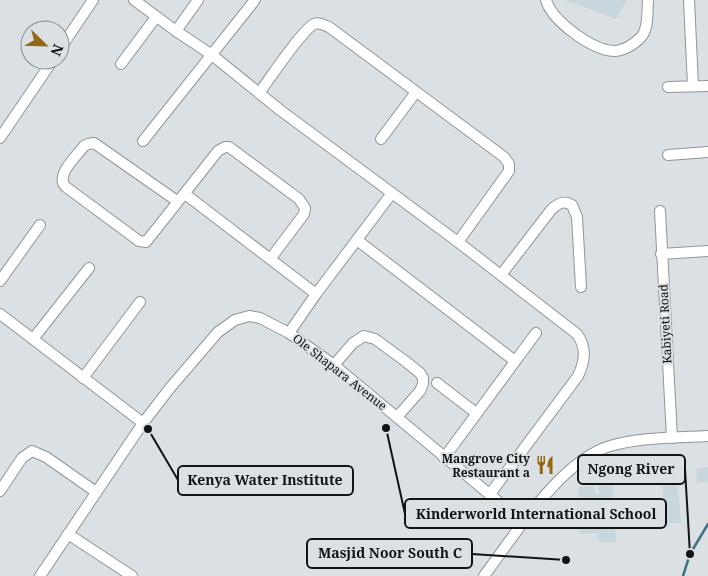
<svg xmlns="http://www.w3.org/2000/svg" width="708" height="576" font-family="'Noto Serif',serif">
  <style>
    .built { fill: #c8d6dd }
    .lines { fill: none; stroke-linecap: round; stroke-linejoin: round }
    .stream { stroke: #407084; stroke-width: 2.5 }
    .minor-casing { stroke: #909698; stroke-width: 12 }
    .minor { stroke: #fff; stroke-width: 10 }
    .labels { text-anchor: middle; dominant-baseline: central; stroke-width: 4; stroke-linejoin: round; paint-order: stroke }
    .street-label { font-size: 12px; fill: #111314; stroke: #dae0e3 }
    .poi-label { font-size: 12px; font-weight: bold; fill: #111314; stroke: #dae0e3; text-anchor: end }
    .leader { fill: none; stroke: #111314; stroke-width: 2 }
    .callout-dot { fill: #111314; stroke: #dae0e3; stroke-width: 2 }
    .callout { fill: #dae0e3; stroke: #111314; stroke-width: 2 }
    .callout-label { font-size: 14px; text-anchor: middle; font-weight: bold; fill: #111314 }
  </style>
  <rect width="100%" height="100%" fill="#dae0e3"/>
  <!-- built -->
  <g class="built">
    <polygon points="565,0 627,0 616,19"/>
    <polygon points="708,467 708,482 697,483 696,468"/>
    <polygon points="662,471 676,471 681,523 664,523"/>
    <polygon points="612,480 616,542 599,542 597,533 580,534 578,487 594,486 595,494 599,494 598,481"/>
  </g>
  <g class="lines">
    <!-- stream -->
    <polyline class="stream" points="683,576 690,554 708,524"/>
    <!-- minor casing -->
    <g class="minor-casing">
      <g id="minor">
        <path d="M134,0l42,31 36,24 68,55 178,132 119,92c10,14 8,27 1,42l-88,118"/>
        <path d="M546,0c6,21 46,50 68,51 9,0 21,-7 27,-14 8,-8 6,-26 7,-37"/>
        <polyline points="689,0 693,86"/>
        <polyline points="176,31 198,0"/>
        <polyline points="60,49 93,0"/>
        <polyline points="121,64 156,17"/>
        <polyline points="668,87 708,86"/>
        <path d="M259,93c10,-13 43,-63 55,-69 5,-2 10,1 15,3l175,130 5,7v7l-51,71"/>
        <polyline points="0,138 53,60"/>
        <polyline points="381,139 416,92"/>
        <polyline points="143,141 255,0"/>
        <polyline points="668,155 708,152"/>
        <polyline points="185,194 316,294"/>
        <path d="M177,201l-83,-58 -6,1 -4,2c-7,10 -30,30 -18,41l73,54 7,1 72,-91 7,-4h4l70,52 6,9 -1,6 -33,44"/>
        <polyline points="660,211 672,438"/>
        <polyline points="357,240 515,361"/>
        <polyline points="661,254 708,251"/>
        <path d="M501,275l50,-65c7,-7 13,-10 21,-5l5,12 4,70"/>
        <polyline points="0,281 40,225"/>
        <polyline points="0,314 143,423"/>
        <polyline points="289,333 316,294 392,193"/>
        <polyline points="33,339 89,268"/>
        <polyline points="334,365 353,343 364,336 375,339 405,361 420,373 423,378 423,384 420,391 397,417"/>
        <polyline points="83,378 140,302"/>
        <polyline points="437,383 476,413"/>
        <polyline points="444,458 536,333"/>
        <polyline points="0,491 22,458 32,451 46,457 96,492"/>
        <polyline points="68,534 132,576"/>
        <polyline points="40,576 143,423 170,388 218,332 235,320 249,316 260,318 289,333 334,365 524,523"/>
        <path d="M484,576c30,-40 76,-115 126,-130 31,-9 65,-8 98,-10"/>
      </g>
    </g>
    <!-- minor -->
    <use href="#minor" class="minor"/>
  </g>
  <!-- icons -->
  <defs>
    <g id="restaurant-bare" transform="scale(1.5)"><path d="M-5-6h1v4h1v-4h1v4h1v-4h1v5L-1.5 .5V6h-2V.5L-5-1ZM5-6V6H3V1.5H1.5Q1.5-4 5-6Z" fill="#946714" stroke="#dae0e3" stroke-width="2.5" paint-order="stroke"/></g>
  </defs>
  <g fill-rule="evenodd">
    <use href="#restaurant-bare" x="545" y="465"/>
  </g>
  <g class="labels">
    <!-- street labels -->
    <g class="street-label">
      <text transform="translate(665 324) rotate(-93)">Kabiyeti Road</text>
      <text transform="translate(340 372) rotate(38)">Ole Shapara Avenue</text>
    </g>
    <!-- poi labels -->
    <g class="poi-label">
      <text x="530" y="458">Mangrove City<tspan x="530" dy="14">Restaurant a</tspan></text>
    </g>
  </g>
  <!-- callouts -->
  <path class="leader" d="M690 554L685 469M148 429L178 480M386 428L405 514M566 560L472 554"/>
  <g class="callout-dot">
    <circle cx="690" cy="554" r="5"/>
    <circle cx="148" cy="429" r="5"/>
    <circle cx="386" cy="428" r="5"/>
    <circle cx="566" cy="560" r="5"/>
  </g>
  <g class="callout">
    <rect x="578" y="455" width="107" height="29" rx="5"/>
    <rect x="178" y="466" width="175" height="29" rx="5"/>
    <rect x="405" y="499" width="261" height="29" rx="5"/>
    <rect x="307" y="539" width="165" height="29" rx="5"/>
  </g>
  <g class="callout-label">
    <text x="631" y="474">Ngong River</text>
    <text x="265" y="485">Kenya Water Institute</text>
    <text x="536" y="519">Kinderworld International School</text>
    <text x="390" y="558">Masjid Noor South C</text>
  </g>
  <!-- north arrow -->
  <g transform="translate(45 45) rotate(113)"><circle r="24" fill="#dae0e3" stroke="#8a8e90"/>
  <path d="M0-4L9 19L0 12L-9 19Z" fill="#946714"/>
  <text y="-8" font-size="14" font-weight="bold" text-anchor="middle" fill="#111314">N</text>
  </g>
</svg>
